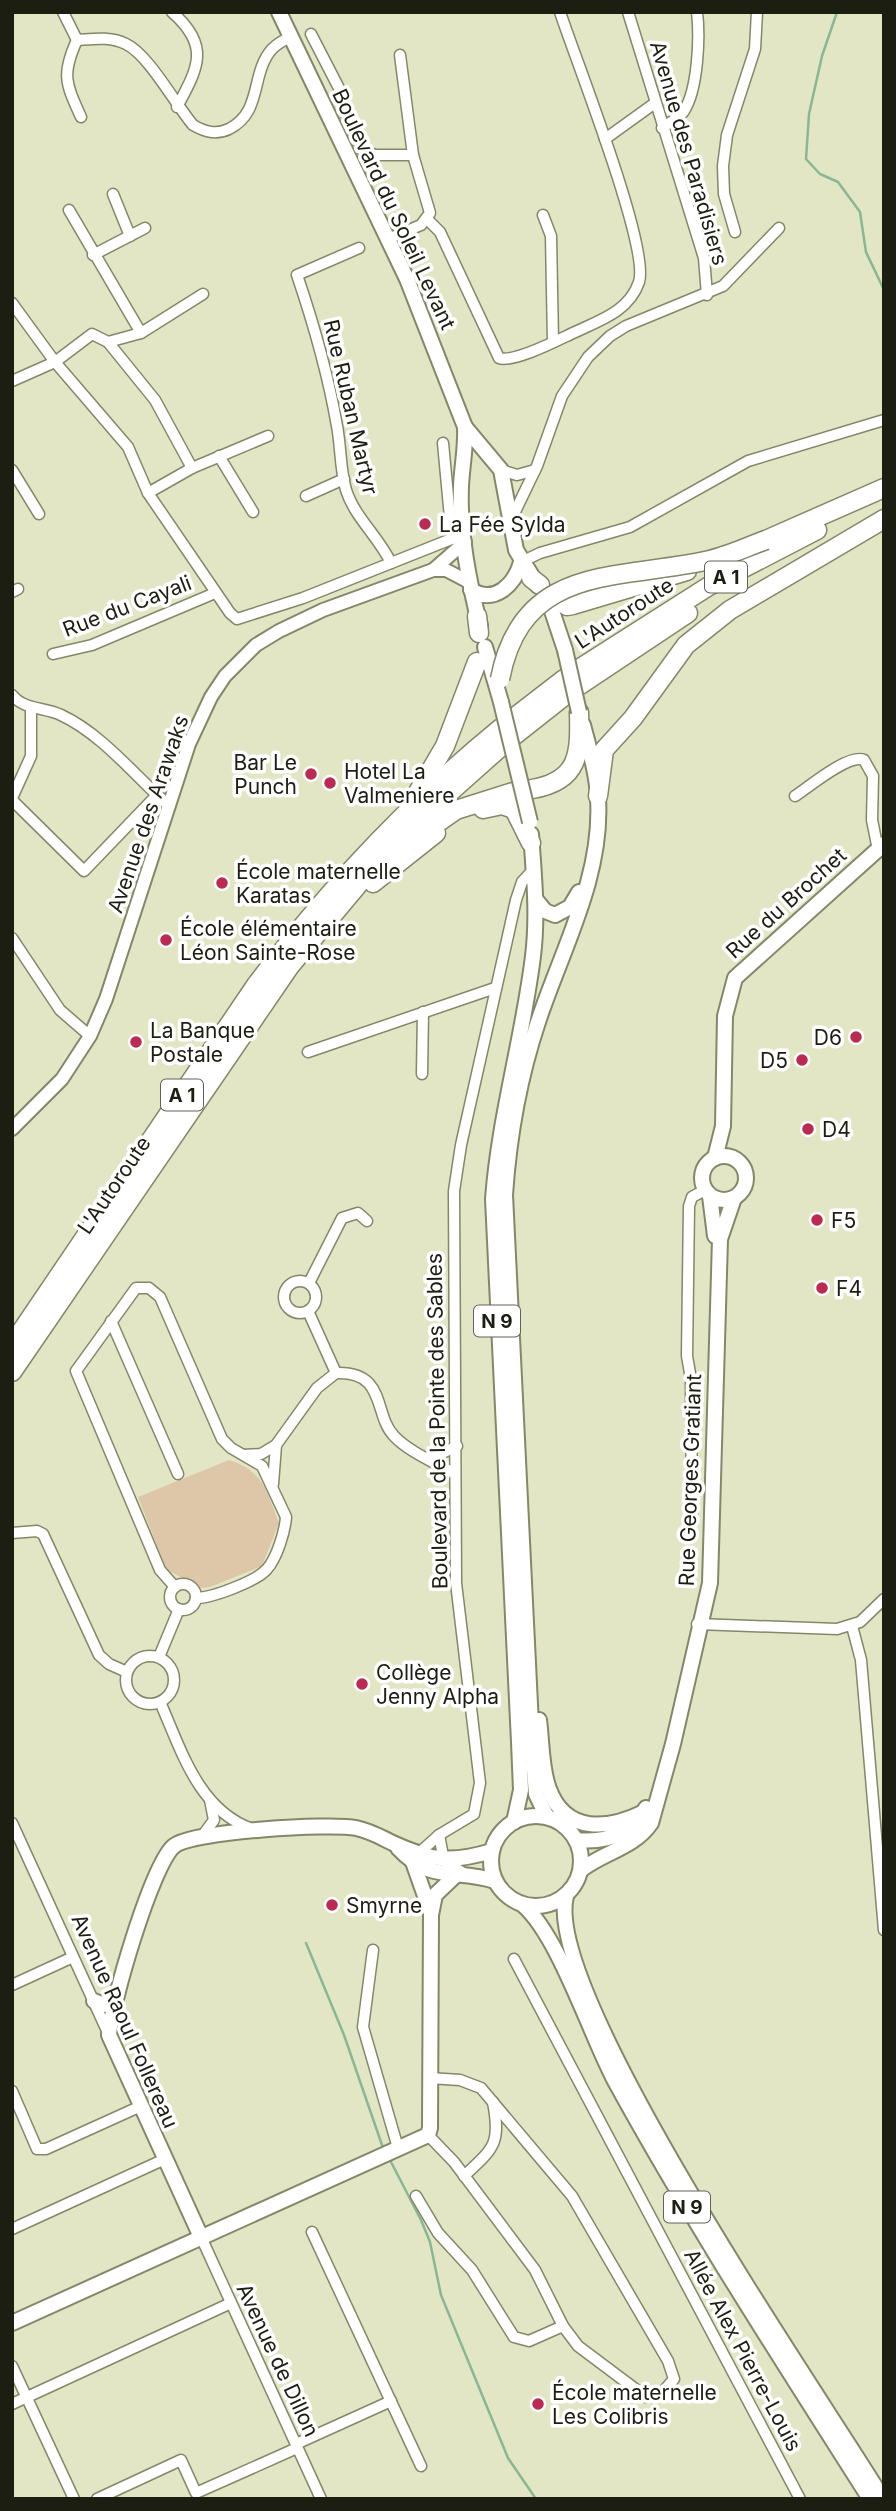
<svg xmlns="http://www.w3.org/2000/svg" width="896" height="2511" font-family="Inter,sans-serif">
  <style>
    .green { fill: #dec6a9 }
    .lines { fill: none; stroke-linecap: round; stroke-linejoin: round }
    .stream { stroke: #89b795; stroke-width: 2.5 }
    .minor-casing { stroke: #848768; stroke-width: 13 }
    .tertiary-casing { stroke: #848768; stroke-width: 16 }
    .secondary-casing { stroke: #848768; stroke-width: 18 }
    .primary-casing { stroke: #848768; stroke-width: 18 }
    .motorway-casing { stroke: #848768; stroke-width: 21 }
    .minor { stroke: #fff; stroke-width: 10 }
    .tertiary { stroke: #fff; stroke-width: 12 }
    .secondary { stroke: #fff; stroke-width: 14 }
    .primary { stroke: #fff; stroke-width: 14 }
    .motorway { stroke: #fff; stroke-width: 18 }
    .primary-bridge-casing { stroke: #848768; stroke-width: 18; stroke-linecap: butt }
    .motorway-bridge-casing { stroke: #848768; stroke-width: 21; stroke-linecap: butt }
    .primary-bridge { stroke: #fff; stroke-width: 14 }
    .motorway-bridge { stroke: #fff; stroke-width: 18 }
    .poi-dot { fill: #bb2a50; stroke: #fff; stroke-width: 2.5 }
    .labels { text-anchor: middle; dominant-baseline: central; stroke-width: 7; stroke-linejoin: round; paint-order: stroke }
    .shield { fill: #fff; stroke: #616259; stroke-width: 2 }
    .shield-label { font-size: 19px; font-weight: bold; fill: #1d1e12 }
    .street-label { font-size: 21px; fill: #1d1e12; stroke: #fff }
    .poi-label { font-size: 21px; fill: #1d1e12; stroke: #fff; text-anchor: start }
  </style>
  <rect width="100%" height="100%" fill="#e3e6c5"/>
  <!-- green -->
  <path class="green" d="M229,1460c35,11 37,31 50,63l-17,43 -52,21 -10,1 -34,-19 -28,-72z"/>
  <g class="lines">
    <!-- stream -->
    <g class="stream">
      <polyline points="837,12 822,56 809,114 806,159 820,174 838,182 860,212 866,252 884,290"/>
      <polyline points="306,1943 344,2035 382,2145"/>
      <polyline points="390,2160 421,2220 430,2242 441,2295 508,2458 536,2499"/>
    </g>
    <!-- minor casing -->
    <g class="minor-casing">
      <g id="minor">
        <polyline points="63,12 77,40"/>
        <path d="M172,12c39,34 26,56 5,95"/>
        <polyline points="628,12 704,258 707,295"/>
        <polyline points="311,34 343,96 344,110 363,151 375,155 413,155"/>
        <path d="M77,40c16,-1 33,-4 49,4 23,11 49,60 67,81 12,7 23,10 36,4 34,-17 21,-55 43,-80 5,-5 12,-9 18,-12"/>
        <path d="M77,40c-16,35 -11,44 4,77"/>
        <path d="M662,128c6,-5 18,-10 22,-17 14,-22 16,-74 13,-99"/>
        <polyline points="605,139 655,103"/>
        <polyline points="113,194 130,236"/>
        <polyline points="69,210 141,333"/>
        <polyline points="543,215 551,236 553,342"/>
        <path d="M427,219l13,13 59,126c15,5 59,-18 74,-25 25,-12 56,-21 66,-51 11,-35 -64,-224 -79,-270"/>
        <polyline points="735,232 724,194 723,166 727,135 755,49 757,12"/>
        <polyline points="388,239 421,225 430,213 413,155 400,55"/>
        <path d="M359,248l-62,27c17,50 31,99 40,151 4,21 3,43 9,64 9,28 33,47 45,73"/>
        <polyline points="93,255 145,228"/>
        <polyline points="12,303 55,362 128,447 148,493 230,613 237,619 303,598 464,534"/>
        <polyline points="108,342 155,400 192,468"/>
        <polyline points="12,381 55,362 92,334 108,342 141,333 203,294"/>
        <polyline points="443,443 452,539"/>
        <polyline points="219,456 253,512"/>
        <polyline points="12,470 39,514"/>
        <polyline points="501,470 517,475 535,470"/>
        <polyline points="148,493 192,468 268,436"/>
        <polyline points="306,496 344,479"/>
        <polyline points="511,520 537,466 562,396 588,357 610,336 626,326 723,286 779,228"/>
        <polyline points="521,562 540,553 630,527 748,461 884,420"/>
        <polyline points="12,592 18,589"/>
        <polyline points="53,654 92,645 215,593"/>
        <path d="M12,695c12,15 32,12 49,20 41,19 74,61 108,91"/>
        <path d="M795,796c14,-9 54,-43 69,-36l9,16 -1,44 6,30"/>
        <polyline points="12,798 31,756 31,707"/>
        <polyline points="12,800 84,871 157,795"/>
        <polyline points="12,938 60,1010 90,1036"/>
        <polyline points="308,1052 495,988"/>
        <polyline points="422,1074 423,1012"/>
        <circle cx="300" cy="1297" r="16"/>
        <polyline points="309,1283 342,1218 358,1213 367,1221"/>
        <polyline points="308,1311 336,1373"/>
        <polyline points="111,1321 178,1474"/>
        <polyline points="244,1455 261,1454 276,1445"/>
        <polyline points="430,1459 457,1446"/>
        <path d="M273,1484l3,-39 41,-57 19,-15c51,-2 37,41 58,63 15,16 42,27 61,38"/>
        <polyline points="692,1521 691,1379 687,1356 689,1206 692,1197 705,1190"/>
        <polyline points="12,1533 37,1531 43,1534 99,1655 109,1664 127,1672"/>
        <circle cx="183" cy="1597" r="13"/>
        <path d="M175,1587l-15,-17 -84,-199 60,-83h13l11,9 62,142 9,9 31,18 24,51c-1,14 -9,41 -19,52 -10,12 -55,29 -71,29"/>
        <polyline points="697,1624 837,1629 860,1622 884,1599"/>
        <polyline points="852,1626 861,1660 884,1930"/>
        <circle cx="150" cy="1680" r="24"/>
        <polyline points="159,1657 179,1609"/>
        <path d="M160,1702c21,47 38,108 92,127"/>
        <polyline points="12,1823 109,2035"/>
        <polyline points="203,1835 214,1820 210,1800"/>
        <polyline points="439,1835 444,1861 462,1872"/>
        <polyline points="419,1853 439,1835 474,1814 480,1783 456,1583 454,1191 461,1145 516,900 522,882 534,869"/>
        <polyline points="373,1950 363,2027 398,2148"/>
        <polyline points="514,1959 800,2499"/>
        <polyline points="12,1985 73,1957"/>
        <polyline points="12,2091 37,2149 46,2149 141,2106"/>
        <polyline points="428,2135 454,2162 535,2270 563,2326 578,2346 646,2397 661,2394 674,2379 668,2361 572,2196 481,2088 460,2080 429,2078"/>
        <path d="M464,2176c30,-28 37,-32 29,-74"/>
        <polyline points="416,2196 438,2233 472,2270 514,2337 529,2341 563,2326"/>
        <polyline points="12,2229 165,2159"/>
        <polyline points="312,2232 421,2466"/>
        <polyline points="201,2237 321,2499"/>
        <polyline points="12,2366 74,2499"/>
        <polyline points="12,2404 231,2303"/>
        <polyline points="296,2444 391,2401"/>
        <polyline points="97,2499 181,2460 196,2493 297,2448"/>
      </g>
    </g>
    <!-- tertiary casing -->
    <g class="tertiary-casing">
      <g id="tertiary">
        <polyline points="433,570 446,570 469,582"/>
        <polyline points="12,1129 62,1079 90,1036 106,999 189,744 211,697 225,676 256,645 279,631 323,610 433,570 465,542"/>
      </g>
    </g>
    <!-- secondary casing -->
    <g class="secondary-casing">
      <g id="secondary">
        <polyline points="279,12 407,279 465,427"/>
        <circle cx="724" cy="1178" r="22"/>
        <polyline points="715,1158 723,1126 725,1016 735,978 884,844"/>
        <polyline points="710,1196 715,1236"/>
        <path d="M576,1840c30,3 55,-6 70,-32"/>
        <path d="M398,1848c34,36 57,20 97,33"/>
        <polyline points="413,1862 431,1913"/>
        <path d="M581,1870c23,-18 53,-22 70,-47l22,-79 37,-161 10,-344 14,-41"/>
        <polyline points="94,2001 104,2005 115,2000"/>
        <path d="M201,2237l-92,-202c2,-30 43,-171 65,-189 18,-15 157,-23 182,-18 15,3 26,10 39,16 38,17 57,19 97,7"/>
        <polyline points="12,2323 428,2135 430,2128 431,1915 435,1895 455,1876"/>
      </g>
    </g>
    <!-- primary casing -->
    <g class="primary-casing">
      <g id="primary">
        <path d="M465,427c1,20 -3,39 -4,59 -2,47 8,96 19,140"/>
        <polyline points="465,427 501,470 516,550 538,586"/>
        <path d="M471,590c24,15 44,-6 50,-28"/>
        <polyline points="549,602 565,650"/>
        <polyline points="485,647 501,702"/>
        <polyline points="536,900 545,911 555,915 570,907 579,892"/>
        <path d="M539,1720c3,22 2,48 10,69 17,46 60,40 95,23"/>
        <circle cx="536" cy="1861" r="45"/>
        <path d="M547,1817l-11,-23 -4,-49 -27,-550c4,-59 14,-116 33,-173 24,-73 65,-145 60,-224 -1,-25 -9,-50 -15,-73"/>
        <path d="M514,1822l7,-32 -2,-48 -26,-543c6,-82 30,-161 40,-243 5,-41 1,-81 -2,-122"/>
        <path d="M566,1896c-24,98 255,501 317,603"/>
        <path d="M523,1905c36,31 68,132 93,178 78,142 167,279 254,416"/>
      </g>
    </g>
    <!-- motorway casing -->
    <g class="motorway-casing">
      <g id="motorway">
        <polyline points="752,546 884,488"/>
        <polyline points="531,578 540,585"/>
        <polyline points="555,598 567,606 573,605 687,571"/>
        <polyline points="477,616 479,633"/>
        <polyline points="577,670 709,586 817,530"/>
        <polyline points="580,685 688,613"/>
        <polyline points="511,720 564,679"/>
        <polyline points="515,735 567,694"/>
        <path d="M532,789c48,-8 48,-36 47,-77"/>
        <polyline points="418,792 445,746 477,662"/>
        <polyline points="598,796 604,750 633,718 686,645 730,610 884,519"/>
        <polyline points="483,809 502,805 514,809 531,843"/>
        <polyline points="419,836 456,810 513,792"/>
        <polyline points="373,883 436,833"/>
        <path d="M12,1345l244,-360c71,-94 153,-182 245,-257"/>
        <polyline points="12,1372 290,966 362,880 449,793 504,744"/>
      </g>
    </g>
    <!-- minor -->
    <use href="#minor" class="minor"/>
    <!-- tertiary -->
    <use href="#tertiary" class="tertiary"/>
    <!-- secondary -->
    <use href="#secondary" class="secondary"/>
    <!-- primary -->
    <use href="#primary" class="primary"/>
    <!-- motorway -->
    <use href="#motorway" class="motorway"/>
    <!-- primary-bridge casing -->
    <g class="primary-bridge-casing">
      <g id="primary-bridge">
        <polyline points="565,650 579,712"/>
        <polyline points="501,702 530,822"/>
      </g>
    </g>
    <!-- motorway-bridge casing -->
    <g class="motorway-bridge-casing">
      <path id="motorway-bridge" d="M500,679c22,-114 114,-99 205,-118 21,-4 41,-14 61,-21"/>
    </g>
    <!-- primary-bridge -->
    <use href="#primary-bridge" class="primary-bridge"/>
    <!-- motorway-bridge -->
    <use href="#motorway-bridge" class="motorway-bridge"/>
  </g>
  <!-- markers -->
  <g class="poi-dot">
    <circle cx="425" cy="524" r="7"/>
    <circle cx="311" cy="774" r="7"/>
    <circle cx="330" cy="783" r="7"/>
    <circle cx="222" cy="883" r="7"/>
    <circle cx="166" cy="940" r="7"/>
    <circle cx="856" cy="1037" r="7"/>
    <circle cx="136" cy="1042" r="7"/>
    <circle cx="802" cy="1060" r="7"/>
    <circle cx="808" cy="1129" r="7"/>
    <circle cx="817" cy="1220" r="7"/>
    <circle cx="822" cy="1288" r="7"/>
    <circle cx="362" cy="1684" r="7"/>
    <circle cx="332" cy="1905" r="7"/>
    <circle cx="538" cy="2404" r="7"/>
  </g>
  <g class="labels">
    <!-- shield labels -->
    <g class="shield">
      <rect x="705" y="561.5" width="42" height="31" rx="5"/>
      <rect x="161" y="1079.5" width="42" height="31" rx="5"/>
      <rect x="474" y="1305.5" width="46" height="31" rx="5"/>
      <rect x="664" y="2191.5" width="46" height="31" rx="5"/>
    </g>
    <g class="shield-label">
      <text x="726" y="577">A 1</text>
      <text x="182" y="1095">A 1</text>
      <text x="497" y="1321">N 9</text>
      <text x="687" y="2207">N 9</text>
    </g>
    <!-- street labels -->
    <g class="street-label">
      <text transform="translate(689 153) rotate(74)">Avenue des Paradisiers</text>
      <text transform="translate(394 209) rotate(65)">Boulevard du Soleil Levant</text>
      <text transform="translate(351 407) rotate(77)">Rue Ruban Martyr</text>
      <text transform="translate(127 606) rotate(-21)">Rue du Cayali</text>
      <text transform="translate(624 613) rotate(-33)">L'Autoroute</text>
      <text transform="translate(148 814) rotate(-71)">Avenue des Arawaks</text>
      <text transform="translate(786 903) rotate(-42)">Rue du Brochet</text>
      <text transform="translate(114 1185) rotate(-56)">L'Autoroute</text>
      <text transform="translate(437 1421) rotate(-91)">Boulevard de la Pointe des Sables</text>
      <text transform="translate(690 1480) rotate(-88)">Rue Georges Gratiant</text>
      <text transform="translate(125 2021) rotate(66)">Avenue Raoul Follereau</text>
      <text transform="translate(743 2350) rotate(62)">Allée Alex Pierre-Louis</text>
      <text transform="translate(278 2360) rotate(65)">Avenue de Dillon</text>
    </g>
    <!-- poi labels -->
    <g class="poi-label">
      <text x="439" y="524">La Fée Sylda</text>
      <text x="297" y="762" text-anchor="end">Bar Le<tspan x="297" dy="24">Punch</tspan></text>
      <text x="344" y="771">Hotel La<tspan x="344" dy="24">Valmeniere</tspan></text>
      <text x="236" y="871">École maternelle<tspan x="236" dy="24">Karatas</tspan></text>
      <text x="180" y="928">École élémentaire<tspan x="180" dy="24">Léon Sainte-Rose</tspan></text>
      <text x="150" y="1030">La Banque<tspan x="150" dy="24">Postale</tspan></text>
      <text x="842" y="1037" text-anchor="end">D6</text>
      <text x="788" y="1060" text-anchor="end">D5</text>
      <text x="822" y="1129">D4</text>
      <text x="831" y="1220">F5</text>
      <text x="836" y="1288">F4</text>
      <text x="376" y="1672">Collège<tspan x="376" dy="24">Jenny Alpha</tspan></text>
      <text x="346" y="1905">Smyrne</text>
      <text x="552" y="2392">École maternelle<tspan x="552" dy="24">Les Colibris</tspan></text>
    </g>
  </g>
  <!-- border -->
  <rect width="896" height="2511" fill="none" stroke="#1d1e12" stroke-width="28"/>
</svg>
